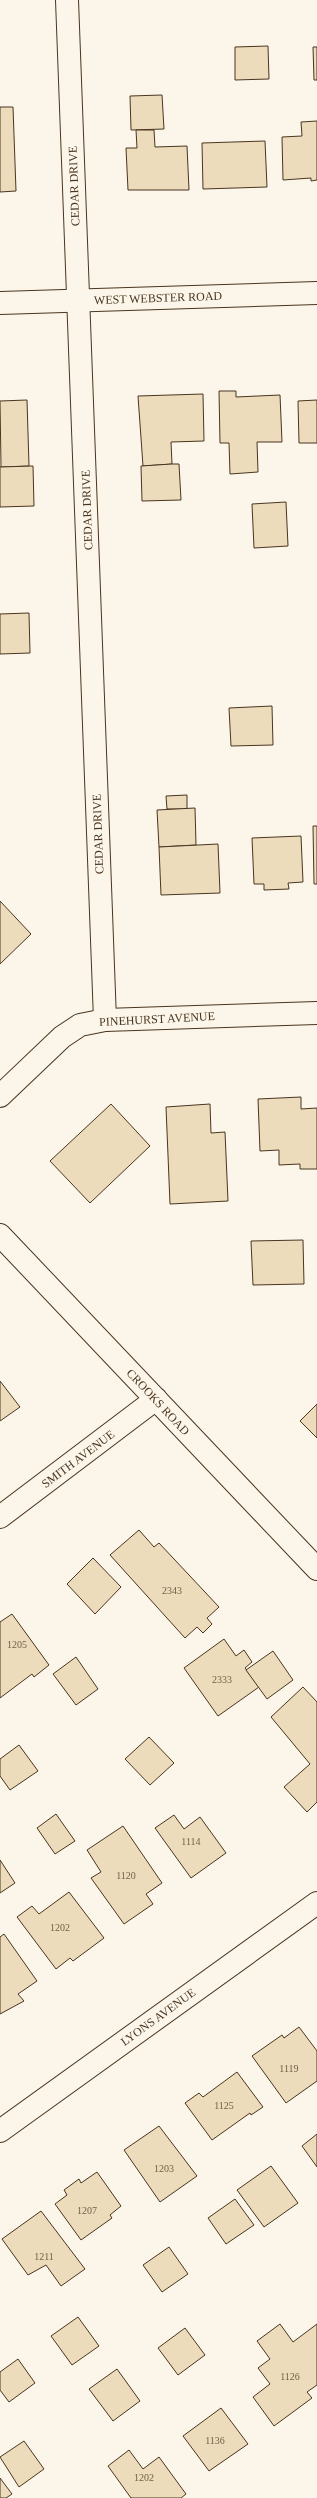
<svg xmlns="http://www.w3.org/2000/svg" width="317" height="2498" font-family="Georgia,serif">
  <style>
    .building { fill: #ecdcbc; stroke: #4a3520 }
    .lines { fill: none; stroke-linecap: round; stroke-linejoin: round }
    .minor-casing { stroke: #4a3520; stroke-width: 24 }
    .secondary-casing { stroke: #4a3520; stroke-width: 24 }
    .minor { stroke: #fbf6e9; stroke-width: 22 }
    .secondary { stroke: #fbf6e9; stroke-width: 22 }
    .labels { text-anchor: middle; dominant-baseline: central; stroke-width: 3; stroke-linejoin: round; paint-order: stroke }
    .number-label { font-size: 10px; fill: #725f47 }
    .street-label { font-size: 12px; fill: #4a3520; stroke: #fbf6e9 }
  </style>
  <rect width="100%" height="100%" fill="#fbf6e9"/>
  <!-- building -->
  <g class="building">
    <polygon points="268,46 269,79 235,80 235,47"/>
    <polygon points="313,47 317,47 317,80 314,80"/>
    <polygon points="162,95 164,129 131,130 130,96"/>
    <polygon points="0,107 13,107 16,191 0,192"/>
    <polygon points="317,121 317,180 311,181 311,178 283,180 282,137 302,136 301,122"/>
    <polygon points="136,130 154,130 155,147 187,146 189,190 128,190 126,148 137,148"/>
    <polygon points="265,141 267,187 203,189 202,143"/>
    <polygon points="219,391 236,391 236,397 280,395 282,442 257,442 258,472 230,474 229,443 220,443"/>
    <polygon points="203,394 204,441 171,442 172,464 143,466 138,396"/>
    <polygon points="27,400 29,466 1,467 0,401"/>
    <polygon points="317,400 317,443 299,443 298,401"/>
    <polygon points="172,464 179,464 181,500 142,501 141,466"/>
    <polygon points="33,466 34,506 0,507 0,467"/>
    <polygon points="286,502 288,546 254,548 252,504"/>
    <polygon points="29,613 30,653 0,654 0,614"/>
    <polygon points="272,706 273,745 231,746 229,708"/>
    <polygon points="187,795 187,809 167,809 166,796"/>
    <polygon points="195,808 196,845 159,847 157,810"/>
    <polygon points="313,826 317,826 317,884 314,884"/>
    <polygon points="301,836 303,882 288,883 289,889 264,890 264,884 254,884 252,838"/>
    <polygon points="218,844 220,893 161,895 159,847"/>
    <polygon points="0,901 31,934 0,964"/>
    <polygon points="301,1097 301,1109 317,1108 317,1169 300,1169 300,1164 279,1165 279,1150 260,1151 258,1099"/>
    <polygon points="111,1104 150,1146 90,1203 50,1161"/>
    <polygon points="210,1104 211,1133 225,1132 228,1201 170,1204 166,1107"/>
    <polygon points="303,1240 304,1284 253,1285 251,1241"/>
    <polygon points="0,1381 20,1407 0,1421"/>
    <polygon points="317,1404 317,1438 300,1421"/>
    <polygon points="139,1530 154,1547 159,1543 219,1607 207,1618 212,1624 203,1633 197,1627 185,1638 110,1555"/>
    <polygon points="93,1558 121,1587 95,1614 67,1584"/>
    <polygon points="12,1614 49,1665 34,1677 32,1674 0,1698 0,1622"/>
    <polygon points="224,1639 236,1656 244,1650 252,1662 245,1668 259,1687 218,1716 184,1668"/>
    <polygon points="273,1651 293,1680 267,1699 246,1670"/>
    <polygon points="76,1657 98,1689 76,1705 53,1674"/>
    <polygon points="303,1687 317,1702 317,1802 307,1812 284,1787 310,1764 271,1717"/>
    <polygon points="149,1737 174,1763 150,1785 125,1759"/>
    <polygon points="19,1745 38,1771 10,1790 0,1776 0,1759"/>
    <polygon points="56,1814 75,1841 55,1854 37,1828"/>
    <polygon points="174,1815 184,1829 200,1817 226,1853 191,1878 155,1828"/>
    <polygon points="123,1826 162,1883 146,1894 153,1904 124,1924 91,1878 101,1872 87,1850"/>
    <polygon points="0,1860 15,1883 0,1893"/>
    <polygon points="69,1892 104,1938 73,1961 70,1958 56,1969 17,1917 32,1906 39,1914"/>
    <polygon points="4,1934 37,1981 18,1994 24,2001 0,2014 0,1937"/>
    <polygon points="299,2027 317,2051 317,2081 286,2103 252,2056 282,2035 284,2038"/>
    <polygon points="237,2072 263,2107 251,2115 250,2113 212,2140 185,2103 199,2093 203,2097"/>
    <polygon points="159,2126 197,2176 160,2202 124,2150"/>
    <polygon points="317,2134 317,2167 302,2146"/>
    <polygon points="271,2166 298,2203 264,2227 237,2190"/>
    <polygon points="97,2172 121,2206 110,2215 112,2218 81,2240 55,2204 67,2195 64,2190 79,2179 81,2183"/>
    <polygon points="235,2199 254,2225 226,2244 208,2218"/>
    <polygon points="41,2211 85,2269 61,2286 46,2265 28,2275 2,2239"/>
    <polygon points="169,2247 188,2274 162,2292 143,2265"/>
    <polygon points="78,2317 99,2346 72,2365 51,2336"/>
    <polygon points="280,2324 293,2342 317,2324 317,2385 307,2392 312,2398 274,2426 253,2397 270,2384 258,2368 270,2359 257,2341"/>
    <polygon points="185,2328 205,2355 178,2375 158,2348"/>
    <polygon points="18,2359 35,2383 9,2402 0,2390 0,2372"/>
    <polygon points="117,2369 140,2401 113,2421 89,2389"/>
    <polygon points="221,2408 248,2444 209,2471 183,2436"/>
    <polygon points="24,2441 44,2469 19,2487 0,2457"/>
    <polygon points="129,2450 143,2469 159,2457 186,2494 181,2498 131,2498 108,2466"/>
    <polygon points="0,2478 12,2494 6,2498 0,2498"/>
  </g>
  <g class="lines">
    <!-- minor casing -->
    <g class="minor-casing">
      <g id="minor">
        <polyline points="67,0 105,1020"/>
        <polyline points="0,303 317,293"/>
        <polyline points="0,1096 62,1037 80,1025 105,1020 317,1013"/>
        <polyline points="0,1517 156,1399"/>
        <polyline points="0,2131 317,1903"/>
      </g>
    </g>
    <!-- secondary casing -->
    <g class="secondary-casing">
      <polyline id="secondary" points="0,1235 317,1569"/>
    </g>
    <!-- minor -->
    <use href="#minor" class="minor"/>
    <!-- secondary -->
    <use href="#secondary" class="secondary"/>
  </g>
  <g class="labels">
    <!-- number labels -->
    <g class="number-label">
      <text x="172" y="1590">2343</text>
      <text x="17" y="1644">1205</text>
      <text x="222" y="1679">2333</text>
      <text x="191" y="1841">1114</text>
      <text x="126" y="1875">1120</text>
      <text x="60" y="1927">1202</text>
      <text x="289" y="2068">1119</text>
      <text x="224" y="2105">1125</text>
      <text x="164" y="2168">1203</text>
      <text x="87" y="2210">1207</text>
      <text x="44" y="2256">1211</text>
      <text x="290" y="2376">1126</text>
      <text x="215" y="2440">1136</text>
      <text x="144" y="2477">1202</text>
    </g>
    <!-- street labels -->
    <g class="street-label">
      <text transform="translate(74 186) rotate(-92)">CEDAR DRIVE</text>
      <text transform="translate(158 298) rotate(-2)">WEST WEBSTER ROAD</text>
      <text transform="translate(87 510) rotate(-92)">CEDAR DRIVE</text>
      <text transform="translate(98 834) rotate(-92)">CEDAR DRIVE</text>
      <text transform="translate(157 1019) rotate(-3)">PINEHURST AVENUE</text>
      <text transform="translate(158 1402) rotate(47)">CROOKS ROAD</text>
      <text transform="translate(78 1459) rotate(-37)">SMITH AVENUE</text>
      <text transform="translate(158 2017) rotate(-36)">LYONS AVENUE</text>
    </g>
  </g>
</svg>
